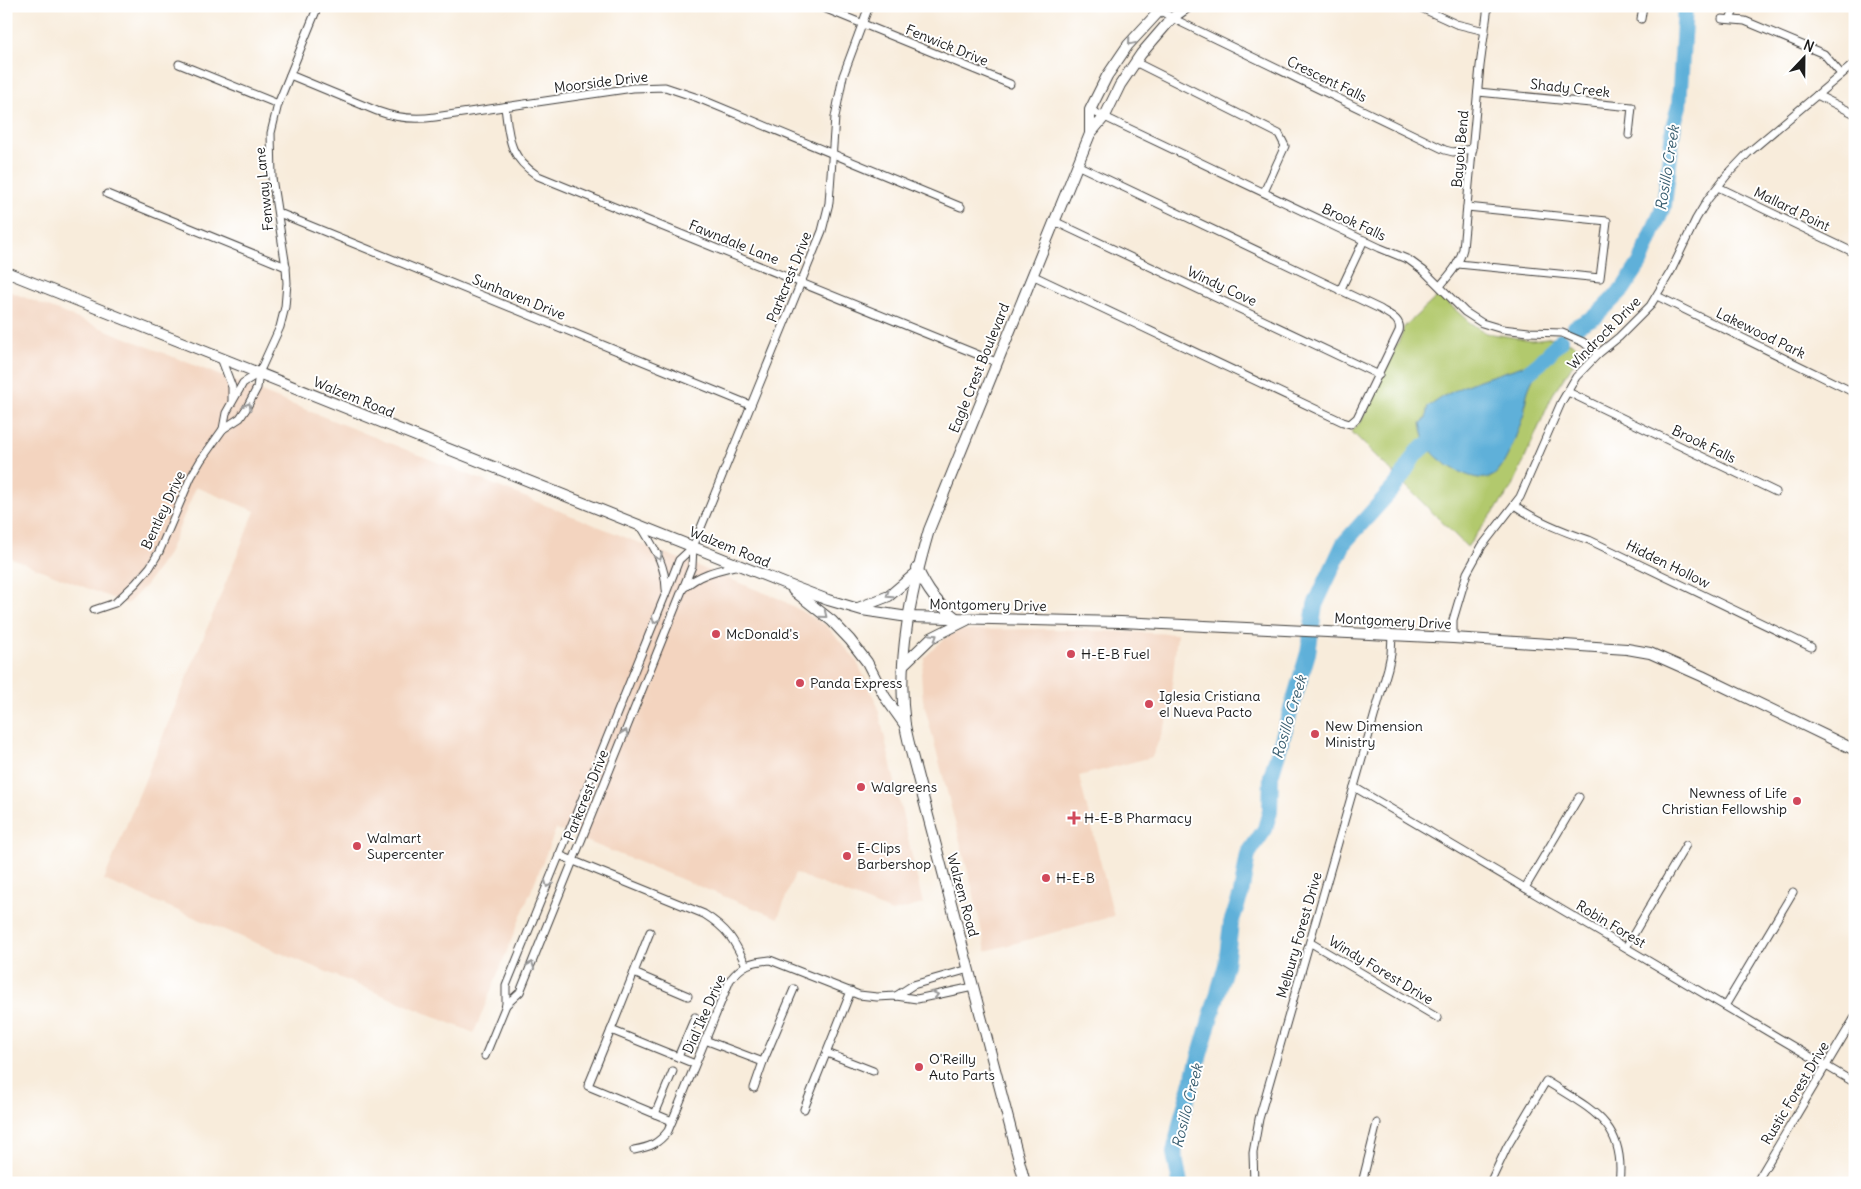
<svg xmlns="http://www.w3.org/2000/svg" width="1861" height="1189" font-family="Delius,sans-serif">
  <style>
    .built { fill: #f3d4bf }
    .green { fill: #b2c96d; stroke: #677244 }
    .water { fill: #5eb0d9; stroke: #3d667a }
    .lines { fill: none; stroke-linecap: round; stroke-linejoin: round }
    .river { stroke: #5eb0d9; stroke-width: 16 }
    .minor-casing { stroke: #3d3b39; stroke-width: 9 }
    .secondary-casing { stroke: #3d3b39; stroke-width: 12 }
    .minor { stroke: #fff; stroke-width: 7 }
    .secondary { stroke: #fff; stroke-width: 10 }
    .oneway { stroke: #999 }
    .poi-dot { fill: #d1495b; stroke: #fff; stroke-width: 2 }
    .labels { text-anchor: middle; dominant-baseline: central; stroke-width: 4; stroke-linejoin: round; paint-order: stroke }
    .street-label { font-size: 14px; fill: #1c1c1c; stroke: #fff }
    .poi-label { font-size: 14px; fill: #1c1c1c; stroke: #fff; text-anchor: start }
    .water-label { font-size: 15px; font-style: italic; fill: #3a5f71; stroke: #fff }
  </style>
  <rect width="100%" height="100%" fill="#fff"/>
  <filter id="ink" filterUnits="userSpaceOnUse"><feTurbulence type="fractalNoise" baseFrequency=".02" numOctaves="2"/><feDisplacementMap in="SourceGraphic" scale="10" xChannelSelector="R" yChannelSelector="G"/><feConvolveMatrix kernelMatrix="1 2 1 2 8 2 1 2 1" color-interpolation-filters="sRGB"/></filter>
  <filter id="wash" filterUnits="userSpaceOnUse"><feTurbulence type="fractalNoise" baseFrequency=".0096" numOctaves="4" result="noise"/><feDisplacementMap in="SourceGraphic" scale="20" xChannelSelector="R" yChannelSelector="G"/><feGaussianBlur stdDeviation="1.12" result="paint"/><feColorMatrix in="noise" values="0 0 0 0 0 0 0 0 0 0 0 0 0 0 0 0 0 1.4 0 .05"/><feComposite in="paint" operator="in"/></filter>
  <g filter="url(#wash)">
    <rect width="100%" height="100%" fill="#f8ecdb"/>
    <!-- built -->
    <g class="built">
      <polygon points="6,290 780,599 826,625 856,660 877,704 923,904 892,912 795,873 778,918 556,829 474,1033 104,880 255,511 196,487 168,554 146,585 127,604 6,556"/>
      <polygon points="1054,629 1177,634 1169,716 1152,757 1079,776 1114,916 986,951 973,891 923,700 921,673 925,657 943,640 959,630"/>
    </g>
    <!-- green -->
    <polygon class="green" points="1439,295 1469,322 1486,333 1531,340 1555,337 1575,345 1578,348 1580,354 1553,394 1512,488 1467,547 1351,431 1361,422 1402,334 1404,327"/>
    <!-- water -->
    <path class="water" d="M1536,361l4,2 1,5c-8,9 -13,20 -15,31 -1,5 -1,10 -2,15 -6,16 -17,52 -31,62 -8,4 -18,2 -26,-1 -11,-4 -21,-10 -30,-18 -10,-9 -14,-21 -16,-34l5,-4c1,-3 0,-9 2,-12 1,-2 4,-2 6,-4 31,-23 67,-28 102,-42z"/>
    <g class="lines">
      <!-- river -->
      <g class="river">
        <polyline points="1575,327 1596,316 1623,289 1640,263 1664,205 1674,123 1679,106 1685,6"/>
        <polyline points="1523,377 1540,363 1561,340"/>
        <polyline points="1180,1183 1174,1153 1182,1116 1226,965 1231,923 1241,894 1248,854 1265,829 1270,811 1271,776 1308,653 1315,605 1344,543 1397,484 1416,453 1444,432"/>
      </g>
    </g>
  </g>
  <g filter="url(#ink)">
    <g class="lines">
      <!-- minor casing -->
      <g class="minor-casing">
        <g id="minor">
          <polyline points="819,6 1010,84"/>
          <polyline points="1154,6 1172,18 1445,150 1453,152 1473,149"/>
          <polyline points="1417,6 1456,24 1485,31"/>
          <polyline points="1641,19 1643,6"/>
          <polyline points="1722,19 1745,21 1824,54 1841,74"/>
          <polyline points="1730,19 1736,6"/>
          <polyline points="1135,62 1279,134 1285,146 1264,192"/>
          <polyline points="179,64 278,104"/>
          <path d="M290,75l87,36c19,7 38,9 58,6l198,-29 32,-1 33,11 263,109"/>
          <polyline points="1478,92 1632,107 1629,135"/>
          <polyline points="1817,95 1855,114"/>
          <path d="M505,107c4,32 4,50 33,69l458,186"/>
          <polyline points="1090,110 1380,248 1409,260 1424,271 1465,312 1482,323 1502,329 1529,332 1562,333 1583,342 1598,354"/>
          <polyline points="1718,187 1855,253"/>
          <polyline points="107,194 286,267"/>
          <polyline points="279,213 750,405"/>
          <polyline points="1054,221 1379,375"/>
          <polyline points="1458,264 1600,278 1607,221 1467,207"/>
          <path d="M1032,275l311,147 7,2 7,-6 42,-87c3,-12 -10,-16 -19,-22l-303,-144"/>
          <path d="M1440,286c10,-12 19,-21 23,-37l17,-183 8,-60"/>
          <polyline points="1340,291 1364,240"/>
          <polyline points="1657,296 1855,393"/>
          <polyline points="221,358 232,387 232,401"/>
          <polyline points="1568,392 1776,492"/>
          <polyline points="223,429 226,413 243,383 259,373"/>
          <path d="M1514,505c23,16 47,26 75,35l222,107"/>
          <path d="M641,526c13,22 24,37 25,63"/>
          <path d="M685,587c16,-14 34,-17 54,-22"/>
          <polyline points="94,610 115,603 136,583 150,567 159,552 191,477 201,460 223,429 240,418 246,409 257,388 259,373 280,327 285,307 287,283 286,267 272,178 271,133 278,104 318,6"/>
          <polyline points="1453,638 1453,620 1467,573 1482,546 1520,497 1561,403 1576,377 1598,354 1619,337 1650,306 1671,271 1696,219 1708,199 1727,175 1748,153 1855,63"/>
          <polyline points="1354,787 1855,1083"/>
          <path d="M559,855l145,59c24,15 30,26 42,51"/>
          <polyline points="1525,888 1579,797"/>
          <polyline points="650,932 611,1030 695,1064"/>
          <polyline points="1311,943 1438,1018"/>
          <polyline points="1626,947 1686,845"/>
          <polyline points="634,973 688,996"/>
          <polyline points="896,996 913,985 969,969"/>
          <polyline points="506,1005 520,992 692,566 693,547 822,231 829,203 835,117 843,76 869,6"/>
          <polyline points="1725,1006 1793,892"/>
          <polyline points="611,1030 588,1086 672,1121"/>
          <polyline points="705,1040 763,1062 794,989"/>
          <polyline points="827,1053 873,1071"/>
          <polyline points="485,1056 506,1005 506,986 666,593 679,560 693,547"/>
          <polyline points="678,1057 695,1017"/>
          <polyline points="754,1088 763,1062"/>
          <polyline points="804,1109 851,991"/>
          <polyline points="655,1114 673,1071"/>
          <path d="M634,1150c16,-3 24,-6 34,-19l62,-151c13,-16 20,-18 40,-20l89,35 18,2 19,-1 21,3 56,-12"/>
          <polyline points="1254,1183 1253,1153 1259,1119 1388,668 1391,654 1392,635"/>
          <polyline points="1362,1183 1377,1123"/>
          <path d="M1490,1183l17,-36 39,-66c42,27 81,41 73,102"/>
          <polyline points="1756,1183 1855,1017"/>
        </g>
      </g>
      <!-- secondary casing -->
      <g class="secondary-casing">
        <g id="secondary">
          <polyline points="1090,134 1090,110 1107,76 1128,45 1164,6"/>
          <polyline points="6,272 786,584 828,600 862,610 908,617 1121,622 1453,638 1627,649 1650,653 1702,676 1855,750"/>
          <path d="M917,568c11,24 20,35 40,51"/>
          <polyline points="793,590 832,621 850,640 867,662 885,697 905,725"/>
          <polyline points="858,608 889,596 916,573"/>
          <polyline points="903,665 931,638 967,620"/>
          <path d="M1025,1183l-112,-424c-3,-11 -6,-23 -8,-34 -9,-65 6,-133 24,-195l161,-396 15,-18 15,-31 21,-31 31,-36 17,-12"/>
        </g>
      </g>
      <!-- minor -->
      <use href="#minor" class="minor"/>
      <!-- secondary -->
      <use href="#secondary" class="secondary"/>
    </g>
    <!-- one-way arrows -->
    <defs><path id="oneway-chevron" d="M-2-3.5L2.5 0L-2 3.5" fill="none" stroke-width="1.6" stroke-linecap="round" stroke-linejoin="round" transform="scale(1.25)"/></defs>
    <g class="oneway">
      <use href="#oneway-chevron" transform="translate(1131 42) rotate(130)"/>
      <use href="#oneway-chevron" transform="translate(248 406) rotate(-61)"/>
      <use href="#oneway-chevron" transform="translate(659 557) rotate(64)"/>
      <use href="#oneway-chevron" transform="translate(889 595) rotate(146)"/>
      <use href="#oneway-chevron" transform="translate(824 615) rotate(39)"/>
      <use href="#oneway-chevron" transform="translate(655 620) rotate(112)"/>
      <use href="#oneway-chevron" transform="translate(934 637) rotate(-32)"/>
      <use href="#oneway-chevron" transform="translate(625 733) rotate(-68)"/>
      <use href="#oneway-chevron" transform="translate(548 884) rotate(112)"/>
      <use href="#oneway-chevron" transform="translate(531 965) rotate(-68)"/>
      <use href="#oneway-chevron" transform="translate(935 995) rotate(-13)"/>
    </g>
  </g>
  <!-- markers -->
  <g class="poi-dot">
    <circle cx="716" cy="634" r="5"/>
    <circle cx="1071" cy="654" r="5"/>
    <circle cx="800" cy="683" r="5"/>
    <circle cx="1149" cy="704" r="5"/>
    <circle cx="1315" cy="734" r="5"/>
    <circle cx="861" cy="787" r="5"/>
    <circle cx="1797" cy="801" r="5"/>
    <path d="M1071.5 810.5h5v5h5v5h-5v5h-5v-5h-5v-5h5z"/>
    <circle cx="357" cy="846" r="5"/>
    <circle cx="847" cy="856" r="5"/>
    <circle cx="1046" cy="878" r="5"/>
    <circle cx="919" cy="1067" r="5"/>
  </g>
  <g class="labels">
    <!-- street labels -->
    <g class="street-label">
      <text transform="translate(947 45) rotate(22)">Fenwick Drive</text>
      <text transform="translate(1327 79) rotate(26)">Crescent Falls</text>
      <text transform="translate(601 82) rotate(-7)">Moorside Drive</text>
      <text transform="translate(1570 88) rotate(6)">Shady Creek</text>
      <text transform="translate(1460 149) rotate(-85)">Bayou Bend</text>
      <text transform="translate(264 189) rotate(-96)">Fenway Lane</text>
      <text transform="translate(1792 209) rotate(26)">Mallard Point</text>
      <text transform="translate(1354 222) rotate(25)">Brook Falls</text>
      <text transform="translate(734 242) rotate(22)">Fawndale Lane</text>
      <text transform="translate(789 277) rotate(-68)">Parkcrest Drive</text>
      <text transform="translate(1222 286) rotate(25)">Windy Cove</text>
      <text transform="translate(519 297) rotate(22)">Sunhaven Drive</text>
      <text transform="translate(1604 333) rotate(-45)">Windrock Drive</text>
      <text transform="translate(1761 333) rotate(26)">Lakewood Park</text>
      <text transform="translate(979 368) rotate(-68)">Eagle Crest Boulevard</text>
      <text transform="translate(354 397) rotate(22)">Walzem Road</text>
      <text transform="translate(1704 444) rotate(26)">Brook Falls</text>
      <text transform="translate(163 510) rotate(-65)">Bentley Drive</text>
      <text transform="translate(730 547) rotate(22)">Walzem Road</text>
      <text transform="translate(1668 564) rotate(26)">Hidden Hollow</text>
      <text transform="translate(988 605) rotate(1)">Montgomery Drive</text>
      <text transform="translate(1393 621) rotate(3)">Montgomery Drive</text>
      <text transform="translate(586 795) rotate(-68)">Parkcrest Drive</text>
      <text transform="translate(963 895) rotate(75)">Walzem Road</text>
      <text transform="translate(1611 924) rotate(31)">Robin Forest</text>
      <text transform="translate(1299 935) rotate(-74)">Melbury Forest Drive</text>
      <text transform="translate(1381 970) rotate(31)">Windy Forest Drive</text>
      <text transform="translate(704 1014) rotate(-66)">Dial Ike Drive</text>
      <text transform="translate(1795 1093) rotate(-59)">Rustic Forest Drive</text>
    </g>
    <!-- poi labels -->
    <g class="poi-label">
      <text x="726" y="634">McDonald's</text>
      <text x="1081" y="654">H-E-B Fuel</text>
      <text x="810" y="683">Panda Express</text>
      <text x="1159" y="696">Iglesia Cristiana<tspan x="1159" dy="16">el Nueva Pacto</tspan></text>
      <text x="1325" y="726">New Dimension<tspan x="1325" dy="16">Ministry</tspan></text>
      <text x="871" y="787">Walgreens</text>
      <text x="1787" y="793" text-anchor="end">Newness of Life<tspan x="1787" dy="16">Christian Fellowship</tspan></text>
      <text x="1084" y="818">H-E-B Pharmacy</text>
      <text x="367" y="838">Walmart<tspan x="367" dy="16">Supercenter</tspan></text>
      <text x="857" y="848">E-Clips<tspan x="857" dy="16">Barbershop</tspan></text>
      <text x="1056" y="878">H-E-B</text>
      <text x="929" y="1059">O'Reilly<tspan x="929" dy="16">Auto Parts</tspan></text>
    </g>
    <!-- water labels -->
    <g class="water-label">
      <text transform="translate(1667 168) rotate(-81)">Rosillo Creek</text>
      <text transform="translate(1289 717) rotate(-73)">Rosillo Creek</text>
      <text transform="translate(1187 1106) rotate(-76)">Rosillo Creek</text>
    </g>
  </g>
  <!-- margin -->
  <rect width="1861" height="1189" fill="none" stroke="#fff" stroke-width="25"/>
  <!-- north arrow -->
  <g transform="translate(1804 58) rotate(22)" stroke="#ffffff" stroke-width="4" paint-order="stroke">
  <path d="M0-4L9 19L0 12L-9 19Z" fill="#1c1c1c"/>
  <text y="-8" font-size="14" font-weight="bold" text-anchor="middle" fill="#1c1c1c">N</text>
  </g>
</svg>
